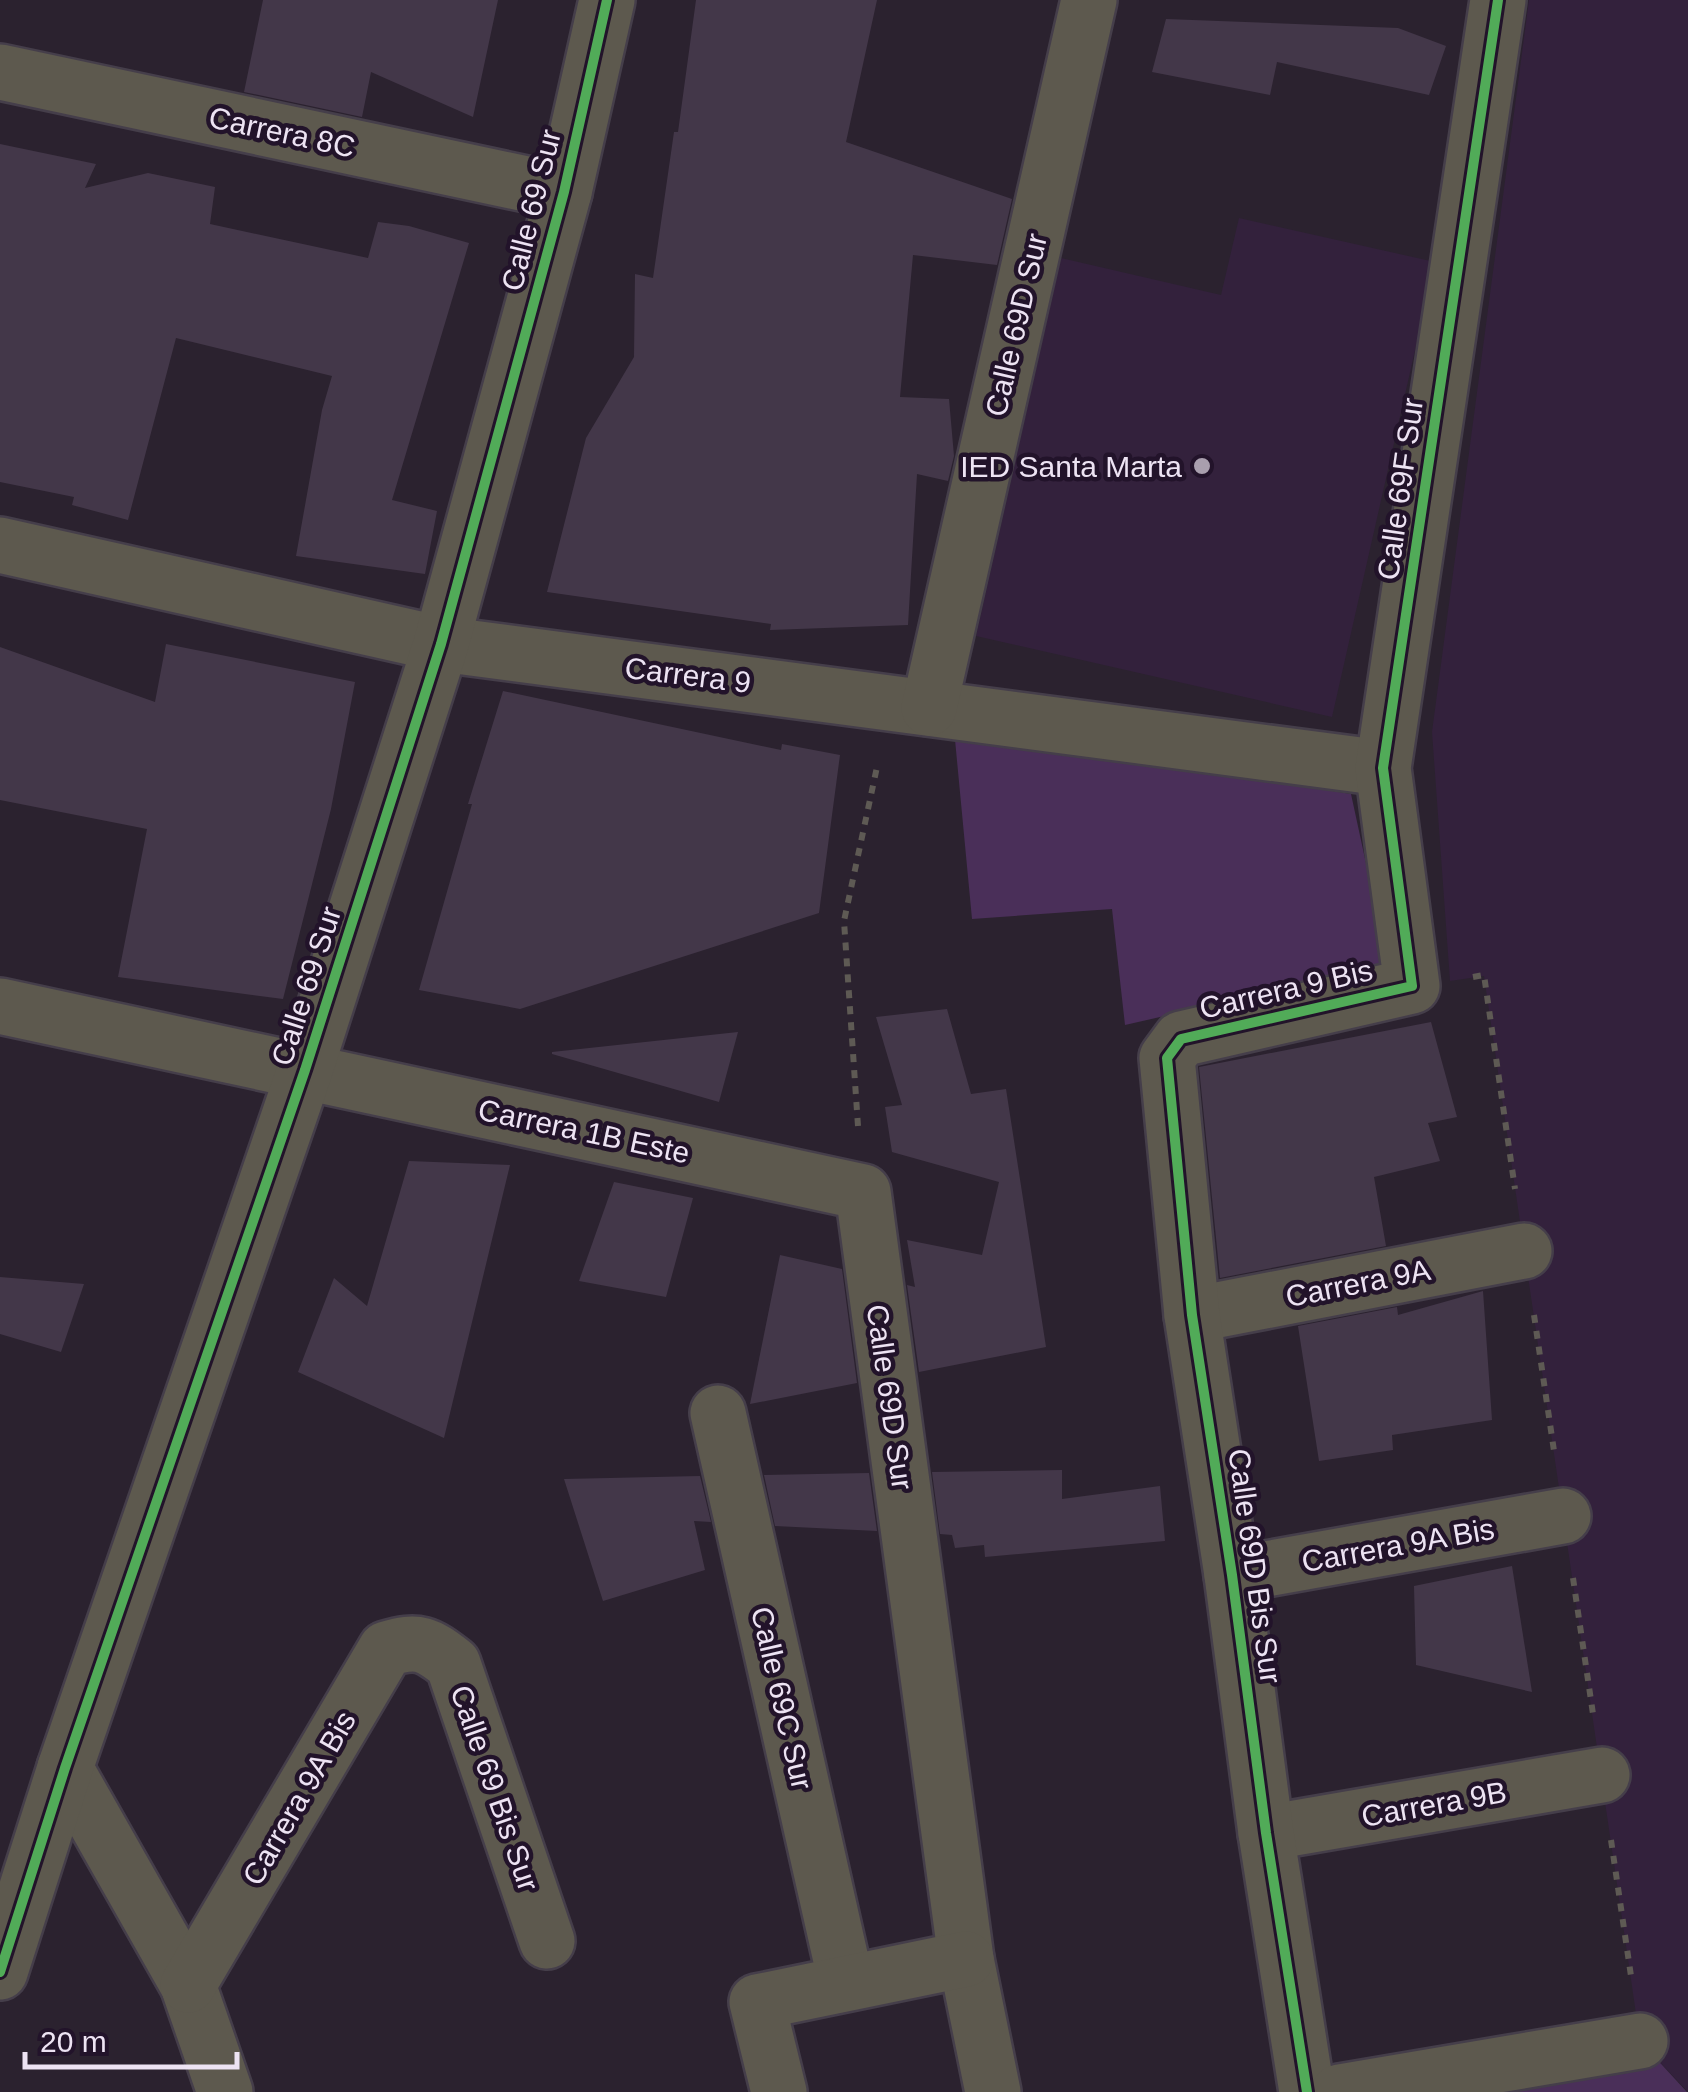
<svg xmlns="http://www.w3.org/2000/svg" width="1688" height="2092" font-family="Helvetica,sans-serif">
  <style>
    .built { fill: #33213c }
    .green { fill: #4a2f59 }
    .building { fill: #433749 }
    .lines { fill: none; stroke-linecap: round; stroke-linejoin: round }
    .minor-casing { stroke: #453e4a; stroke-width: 60 }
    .tertiary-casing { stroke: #453e4a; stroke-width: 60 }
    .path { stroke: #5e5a54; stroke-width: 6; stroke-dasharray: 8 8; stroke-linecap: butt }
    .minor { stroke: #5d594e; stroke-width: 55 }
    .tertiary { stroke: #5d594e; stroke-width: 55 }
    .cycleway-casing { stroke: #22132a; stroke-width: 16 }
    .cycleway { stroke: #51ab58; stroke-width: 10 }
    .poi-dot { fill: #a99fae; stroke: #22132a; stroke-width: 4 }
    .labels { text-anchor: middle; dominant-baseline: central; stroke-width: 9; stroke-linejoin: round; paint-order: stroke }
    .street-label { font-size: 30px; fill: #ede3f3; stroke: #22132a }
    .poi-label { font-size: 30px; fill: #ede3f3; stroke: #22132a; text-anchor: end }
  </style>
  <rect width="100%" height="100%" fill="#2b222f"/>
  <!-- built -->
  <g class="built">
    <polygon points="1529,0 1688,0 1688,2092 1640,2041 1484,976 1450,981 1432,732"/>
    <polygon points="1239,218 1435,262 1332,717 976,636 1061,258 1221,295"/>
  </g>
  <!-- green -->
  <g class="green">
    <polygon points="954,729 1351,794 1388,965 1125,1025 1112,909 972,919"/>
    <polygon points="1640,2041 1687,2092 1453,2092"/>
  </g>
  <!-- building -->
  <g class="building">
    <polygon points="263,0 498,0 473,117 371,72 362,117 244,92"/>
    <polygon points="696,0 877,0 846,142 1012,199 997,265 913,255 900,397 949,399 954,456 948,481 917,474 908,625 770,630 771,624 547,592 586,438 634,357 635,274 653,278 674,132 678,132"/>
    <polygon points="1166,19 1398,28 1446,46 1429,95 1277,62 1270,95 1152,72"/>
    <polygon points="0,144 96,164 85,188 148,173 215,187 210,224 368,258 378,222 409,226 469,243 392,500 437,511 425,574 296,556 322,410 332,376 176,338 128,520 72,505 74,497 0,482"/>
    <polygon points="166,644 355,682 331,809 283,999 118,977 147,829 0,800 0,647 155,702"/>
    <polygon points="503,691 781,750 782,744 840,755 819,913 520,1009 419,990 472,804 468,804"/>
    <polygon points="947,1009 971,1094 1006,1089 1046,1347 919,1372 907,1285 915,1287 907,1240 982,1255 999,1182 892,1152 885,1107 902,1105 876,1017"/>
    <polygon points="1431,1022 1457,1117 1428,1123 1440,1161 1374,1177 1386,1246 1220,1278 1199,1067"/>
    <polygon points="738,1032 719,1102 552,1054 552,1052"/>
    <polygon points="409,1161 510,1165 444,1438 298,1372 334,1278 367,1306"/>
    <polygon points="614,1182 693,1198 666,1297 579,1281"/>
    <polygon points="780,1255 842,1269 857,1383 750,1404"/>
    <polygon points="0,1277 84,1284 61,1352 0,1334"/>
    <polygon points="1483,1291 1492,1420 1392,1435 1393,1450 1319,1461 1298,1326 1397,1307 1398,1315"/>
    <polygon points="1062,1470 1062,1499 1160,1486 1165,1541 985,1557 984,1545 955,1548 952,1535 940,1534 932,1472"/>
    <polygon points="869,1473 877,1531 775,1526 764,1475"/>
    <polygon points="700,1476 711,1522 694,1521 705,1570 603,1601 564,1479"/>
    <polygon points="1512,1566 1532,1692 1416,1665 1414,1586"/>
  </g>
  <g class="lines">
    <!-- minor casing -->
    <g class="minor-casing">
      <g id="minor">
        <polyline points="0,72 564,192"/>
        <polyline points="0,545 441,644 1383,768"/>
        <polyline points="929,708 1089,0"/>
        <polyline points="0,1006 863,1192 966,1959 993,2092"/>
        <polyline points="1192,1315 1524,1251"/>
        <polyline points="718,1413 846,1982"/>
        <polyline points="1232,1575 1563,1516"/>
        <polyline points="65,1768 188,1985 225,2092"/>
        <polyline points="1266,1833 1602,1775"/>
        <path d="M188,1985l198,-336c33,-10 41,-5 67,15l94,277"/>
        <polyline points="779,2092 757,2002 966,1959"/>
        <polyline points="1307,2092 1266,1833 1232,1575 1192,1315 1167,1058 1181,1039 1412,986 1383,768 1498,0"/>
        <polyline points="1339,2092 1640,2041"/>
      </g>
    </g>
    <!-- tertiary casing -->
    <g class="tertiary-casing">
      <polyline id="tertiary" points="0,1972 65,1768 305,1070 441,644 564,192 607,0"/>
    </g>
    <!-- path -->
    <g class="path">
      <polyline points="1473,977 1484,975 1515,1189"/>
      <polyline points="858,1126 844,921 877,767"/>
      <polyline points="1534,1315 1554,1451"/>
      <polyline points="1573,1578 1593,1714"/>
      <polyline points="1611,1840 1631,1976"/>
    </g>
    <!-- minor -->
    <use href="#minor" class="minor"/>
    <!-- tertiary -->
    <use href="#tertiary" class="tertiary"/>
    <!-- cycleway casing -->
    <g class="cycleway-casing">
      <g id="cycleway">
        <polyline points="0,1972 65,1768 305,1070 441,644 564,192 607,0"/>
        <polyline points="1307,2092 1266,1833 1232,1575 1192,1315 1167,1058 1181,1039 1412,986 1383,768 1498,0"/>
      </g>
    </g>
    <!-- cycleway -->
    <use href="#cycleway" class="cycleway"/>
  </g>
  <!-- markers -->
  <circle class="poi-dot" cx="1202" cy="466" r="10"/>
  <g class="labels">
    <!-- street labels -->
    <g class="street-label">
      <text transform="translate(282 132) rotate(12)">Carrera 8C</text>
      <text transform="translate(531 210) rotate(-76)">Calle 69 Sur</text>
      <text transform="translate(1016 325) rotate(-77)">Calle 69D Sur</text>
      <text transform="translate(1400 489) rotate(-82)">Calle 69F Sur</text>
      <text transform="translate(688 675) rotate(7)">Carrera 9</text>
      <text transform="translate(306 986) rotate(-72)">Calle 69 Sur</text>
      <text transform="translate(1286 989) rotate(-13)">Carrera 9 Bis</text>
      <text transform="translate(584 1131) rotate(12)">Carrera 1B Este</text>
      <text transform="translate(1358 1283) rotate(-11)">Carrera 9A</text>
      <text transform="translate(890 1397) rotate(82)">Calle 69D Sur</text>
      <text transform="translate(1398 1545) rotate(-10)">Carrera 9A Bis</text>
      <text transform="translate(1255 1566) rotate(82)">Calle 69D Bis Sur</text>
      <text transform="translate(782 1698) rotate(77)">Calle 69C Sur</text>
      <text transform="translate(495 1788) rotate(71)">Calle 69 Bis Sur</text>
      <text transform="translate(299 1798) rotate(-60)">Carrera 9A Bis</text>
      <text transform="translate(1434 1804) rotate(-10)">Carrera 9B</text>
    </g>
    <!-- poi labels -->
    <g class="poi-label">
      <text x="1182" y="466">IED Santa Marta</text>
    </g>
  </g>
  <!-- scale -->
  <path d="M25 2052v15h212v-15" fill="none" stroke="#ede3f3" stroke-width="5"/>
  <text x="40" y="2052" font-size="30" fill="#ede3f3" stroke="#22132a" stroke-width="8" paint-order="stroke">20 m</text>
</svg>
